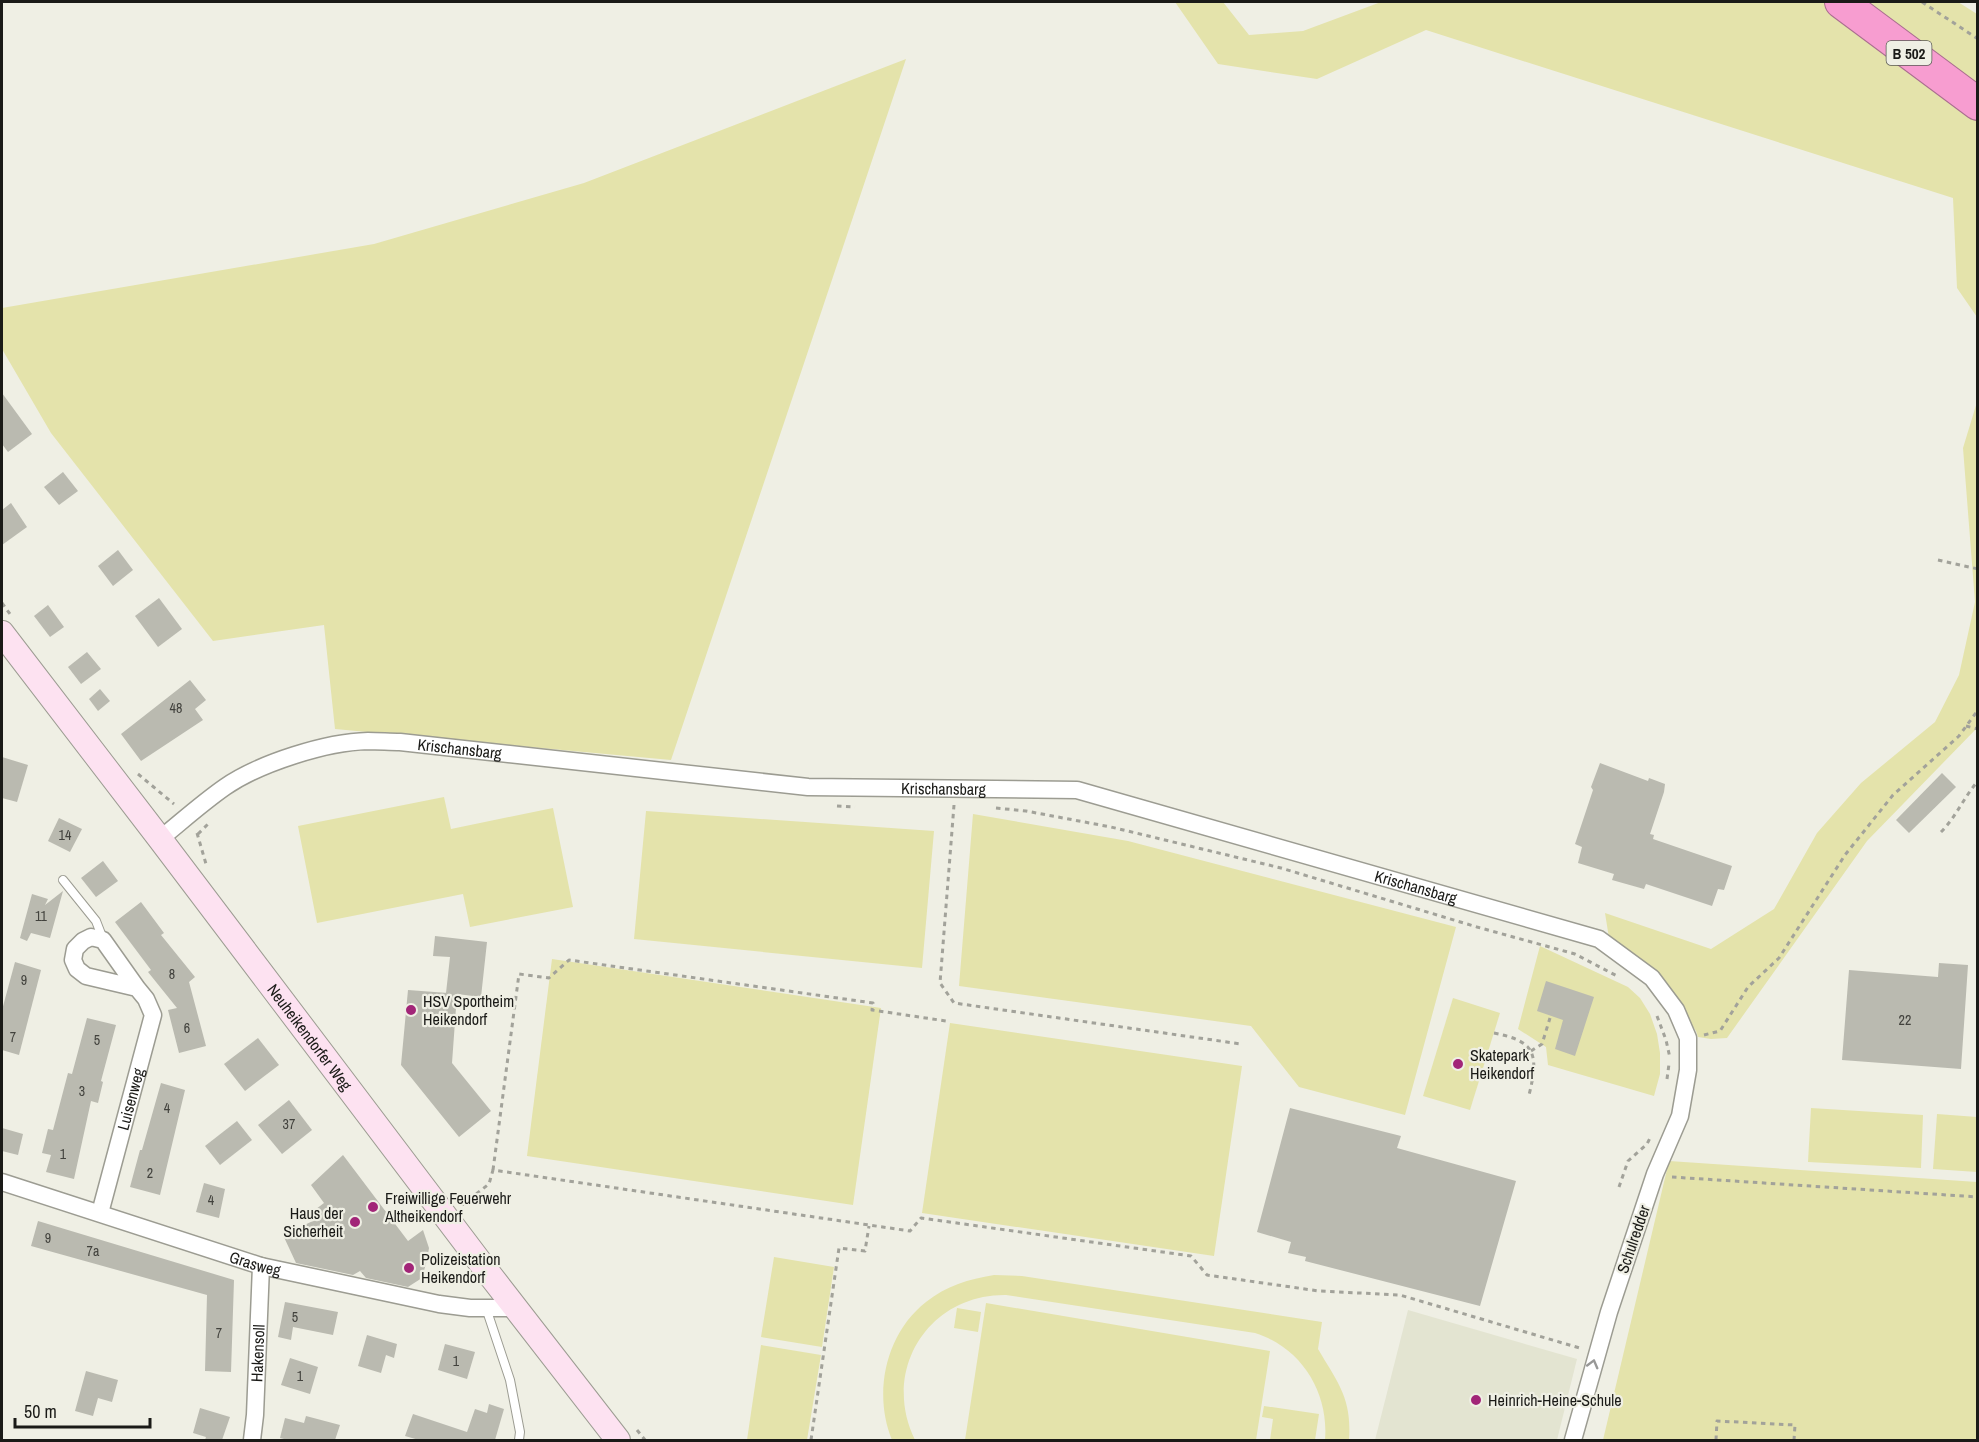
<svg xmlns="http://www.w3.org/2000/svg" width="1979" height="1442" font-family="'Archivo Narrow',sans-serif">
  <style>
    .built { fill: #e3e4d1 }
    .green { fill: #e4e3ab }
    .building { fill: #babab0 }
    .lines { fill: none; stroke-linecap: round; stroke-linejoin: round }
    .lane-casing { stroke: #9c9c92; stroke-width: 10 }
    .street-casing { stroke: #9c9c92; stroke-width: 19 }
    .secondary-casing { stroke: #9c9c92; stroke-width: 26 }
    .highway-casing { stroke: #aa6f8f; stroke-width: 34 }
    .path { stroke: #a2a29a; stroke-width: 3; stroke-dasharray: 4.5 4.5; stroke-linecap: butt }
    .lane { stroke: #fff; stroke-width: 8 }
    .street { stroke: #fff; stroke-width: 16 }
    .secondary { stroke: #fde2f1; stroke-width: 24 }
    .highway { stroke: #f79dd0; stroke-width: 32 }
    .oneway { stroke: #989897 }
    .poi-dot { fill: #a22578; stroke: #efefe4; stroke-width: 2 }
    .labels { text-anchor: middle; dominant-baseline: central; stroke-width: 4.5; stroke-linejoin: round; paint-order: stroke }
    .number-label { font-size: 14px; fill: #42423d }
    .shield { fill: #efefe4; stroke: #5a5a54; stroke-width: 1.5 }
    .shield-label { font-size: 15px; font-weight: bold; fill: #1a1a17 }
    .street-label { font-size: 16px; fill: #1a1a17; stroke: #efefe4 }
    .poi-label { font-size: 16px; fill: #1a1a17; stroke: #efefe4; text-anchor: start }
  </style>
  <rect width="100%" height="100%" fill="#efefe4"/>
  <!-- built -->
  <polygon class="built" points="1408,1310 1577,1359 1557,1440 1375,1440"/>
  <!-- green -->
  <g class="green">
    <polygon points="1175,2 1223,2 1249,35 1303,31 1381,2 1824,2 1977,118 1977,317 1957,288 1953,198 1426,30 1317,79 1218,64"/>
    <polygon points="1866,2 1958,2 1977,14 1977,83"/>
    <polygon points="906,59 671,760 335,729 324,625 213,641 51,433 2,349 2,308 374,244 584,183"/>
    <polygon points="1977,402 1977,728 1867,841 1727,1038 1711,1039 1698,1037 1696,1031 1654,969 1609,938 1605,913 1711,949 1774,909 1817,833 1861,783 1935,722 1959,675 1975,602 1963,448"/>
    <polygon points="444,797 451,829 553,808 573,907 470,927 463,894 317,923 298,826"/>
    <polygon points="646,811 934,831 922,968 634,939"/>
    <polygon points="973,814 1128,841 1456,927 1405,1115 1299,1087 1251,1026 959,986"/>
    <polygon points="1540,946 1628,987 1640,998 1650,1014 1657,1034 1660,1053 1660,1074 1654,1096 1548,1065 1546,1047 1518,1029"/>
    <polygon points="552,959 881,1008 853,1205 527,1156"/>
    <polygon points="1453,998 1500,1013 1470,1110 1423,1096"/>
    <polygon points="950,1023 1242,1066 1214,1256 922,1213"/>
    <polygon points="1811,1108 1923,1115 1921,1168 1808,1162"/>
    <polygon points="1937,1114 1977,1117 1977,1172 1933,1169"/>
    <polygon points="1669,1161 1977,1182 1977,1440 1603,1440"/>
    <polygon points="774,1257 834,1267 822,1347 761,1337"/>
    <path d="M994,1275l28,1 300,46 -4,27c20,34 34,49 31,91h-24c4,-47 -23,-92 -70,-107l-249,-38c-78,-1 -125,76 -91,145h-23c-19,-46 -7,-106 34,-138 20,-16 43,-23 68,-27z"/>
    <polygon points="986,1303 1270,1351 1256,1440 965,1440"/>
    <polygon points="957,1308 981,1312 978,1332 954,1328"/>
    <polygon points="761,1345 821,1355 807,1440 747,1440"/>
    <polygon points="1264,1406 1319,1414 1315,1440 1270,1440 1273,1419 1262,1417"/>
  </g>
  <!-- building -->
  <g class="building">
    <polygon points="2,393 32,434 8,452 2,444"/>
    <polygon points="63,472 78,491 59,505 44,487"/>
    <polygon points="11,503 27,527 2,545 2,510"/>
    <polygon points="118,550 133,570 113,586 98,566"/>
    <polygon points="159,598 182,629 158,647 135,616"/>
    <polygon points="48,605 64,627 50,637 34,616"/>
    <polygon points="87,652 101,669 81,684 68,667"/>
    <polygon points="190,680 206,700 195,709 203,720 141,761 121,734"/>
    <polygon points="100,689 110,701 98,711 89,699"/>
    <polygon points="2,757 28,765 17,802 2,798"/>
    <polygon points="1600,763 1648,781 1649,778 1665,784 1664,792 1650,834 1654,835 1653,839 1732,866 1724,890 1718,889 1712,906 1646,884 1644,889 1612,880 1614,874 1578,863 1582,847 1575,844 1593,790 1591,787"/>
    <polygon points="1942,773 1956,787 1909,833 1896,820"/>
    <polygon points="59,818 82,829 70,852 48,841"/>
    <polygon points="103,861 118,881 96,897 81,878"/>
    <polygon points="63,891 50,938 31,933 27,941 20,938 32,894 48,899 45,905"/>
    <polygon points="141,902 164,933 161,935 195,977 189,982 206,1046 179,1053 168,1010 177,1008 148,972 151,970 115,922"/>
    <polygon points="435,936 487,942 481,997 457,994 452,1063 491,1111 459,1137 401,1065 408,990 448,993 446,993 450,957 433,956"/>
    <polygon points="15,962 41,970 19,1055 2,1050 2,1010"/>
    <polygon points="1939,963 1968,965 1961,1069 1842,1060 1849,970 1938,977"/>
    <polygon points="1546,981 1594,997 1575,1056 1555,1049 1563,1020 1537,1011"/>
    <polygon points="87,1018 116,1025 101,1081 103,1082 98,1103 91,1101 74,1179 46,1172 51,1155 42,1153 48,1129 53,1130 68,1073 72,1074"/>
    <polygon points="258,1038 279,1065 245,1091 224,1064"/>
    <polygon points="161,1083 185,1090 160,1195 130,1187 140,1150 142,1150"/>
    <polygon points="289,1100 312,1130 282,1154 258,1125"/>
    <polygon points="1290,1108 1401,1136 1397,1148 1516,1181 1480,1306 1305,1261 1306,1257 1288,1253 1291,1242 1257,1232"/>
    <polygon points="237,1121 252,1140 220,1165 205,1146"/>
    <polygon points="2,1128 23,1134 18,1155 2,1151"/>
    <polygon points="343,1155 408,1241 423,1230 429,1248 427,1260 422,1278 411,1285 408,1287 366,1278 360,1271 353,1275 296,1263 283,1235 315,1220 312,1212 324,1203 311,1185"/>
    <polygon points="204,1183 225,1189 219,1218 196,1212"/>
    <polygon points="38,1221 234,1280 231,1372 205,1371 207,1295 31,1246"/>
    <polygon points="285,1302 338,1312 333,1335 293,1327 291,1340 278,1337"/>
    <polygon points="367,1335 397,1344 394,1358 386,1355 381,1373 358,1366"/>
    <polygon points="445,1344 475,1352 467,1379 438,1370"/>
    <polygon points="290,1358 318,1367 310,1394 281,1385"/>
    <polygon points="86,1371 118,1380 112,1402 98,1398 93,1416 75,1411"/>
    <polygon points="489,1404 504,1409 495,1440 419,1440 405,1436 413,1414 467,1432 475,1409 487,1413"/>
    <polygon points="200,1408 230,1417 222,1440 205,1440 206,1437 193,1433"/>
    <polygon points="306,1416 340,1425 335,1440 288,1440 280,1438 285,1418 304,1423"/>
  </g>
  <g class="lines">
    <!-- lane casing -->
    <g class="lane-casing">
      <g id="lane">
        <polyline points="63,880 96,921 103,939"/>
        <polyline points="486,1308 510,1380 520,1432 519,1440"/>
      </g>
    </g>
    <!-- street casing -->
    <g class="street-casing">
      <g id="street">
        <path id="s1" d="M160,839c21,-17 42,-36 65,-52 35,-24 101,-45 143,-46 11,0 22,1 32,1l408,45 269,3 522,149 53,39 24,32 12,28v32l-8,46 -25,58 -46,138 -36,128"/>
        <path id="s2" d="M2,1182l259,84 178,38 31,4h46"/>
        <path id="s3" d="M100,1213l53,-198 -7,-16 -9,-11 -51,-12 -9,-7 -4,-9 2,-11 8,-8 8,-4 12,3 34,48"/>
        <path id="s4" d="M252,1440l3,-25 6,-149"/>
      </g>
    </g>
    <!-- secondary casing -->
    <g class="secondary-casing">
      <g id="secondary">
        <path id="s5" d="M2,633l158,206 323,427 135,174"/>
      </g>
    </g>
    <!-- highway casing -->
    <g class="highway-casing">
      <polyline id="highway" points="1841,2 1978,104"/>
    </g>
    <!-- path -->
    <g class="path">
      <polyline points="1922,2 1978,39"/>
      <polyline points="1938,560 1978,569"/>
      <polyline points="2,603 10,614"/>
      <polyline points="1966,726 1978,729"/>
      <polyline points="138,774 174,804"/>
      <polyline points="954,805 940,983 954,1003 1241,1044"/>
      <polyline points="837,806 855,807"/>
      <polyline points="996,808 1026,811 1111,827 1281,868 1477,927 1575,954 1619,977"/>
      <path d="M1941,832c15,-15 23,-35 37,-51"/>
      <polyline points="197,833 206,864"/>
      <polyline points="198,834 209,823"/>
      <polyline points="1657,1016 1666,1040 1670,1058"/>
      <path d="M1494,1033c42,8 45,22 35,62"/>
      <polyline points="1704,1035 1720,1031 1748,987 1779,958 1845,855 1893,795 1959,736 1978,710"/>
      <polyline points="1531,1051 1542,1044 1550,1018"/>
      <polyline points="1667,1079 1669,1064"/>
      <polyline points="493,1170 519,974 549,978 569,960 873,1003 872,1010 946,1021"/>
      <polyline points="1672,1177 1978,1197"/>
      <polyline points="1619,1187 1628,1161 1647,1144 1651,1136"/>
      <polyline points="462,1205 489,1184 493,1170 910,1231 921,1218 1191,1256 1207,1275 1319,1291 1400,1295 1583,1349"/>
      <polyline points="637,1430 645,1440"/>
      <polyline points="811,1440 839,1248 865,1251 869,1226"/>
      <polyline points="1716,1440 1717,1421 1795,1425 1794,1440"/>
    </g>
    <!-- lane -->
    <use href="#lane" class="lane"/>
    <!-- street -->
    <use href="#street" class="street"/>
    <!-- secondary -->
    <use href="#secondary" class="secondary"/>
    <!-- highway -->
    <use href="#highway" class="highway"/>
  </g>
  <!-- one-way arrows -->
  <defs><path id="oneway-chevron" d="M-2-3.5L2.5 0L-2 3.5" fill="none" stroke-width="1.6" stroke-linecap="round" stroke-linejoin="round" transform="scale(1.5)"/></defs>
  <use class="oneway" href="#oneway-chevron" transform="translate(1593 1364) rotate(-75)"/>
  <!-- markers -->
  <g class="poi-dot">
    <circle cx="411" cy="1010" r="6"/>
    <circle cx="1458" cy="1064" r="6"/>
    <circle cx="373" cy="1207" r="6"/>
    <circle cx="355" cy="1222" r="6"/>
    <circle cx="409" cy="1268" r="6"/>
    <circle cx="1476" cy="1400" r="6"/>
  </g>
  <g class="labels">
    <!-- number labels -->
    <g class="number-label">
      <text x="176" y="708">48</text>
      <text x="65" y="835">14</text>
      <text x="41" y="916">11</text>
      <text x="172" y="974">8</text>
      <text x="24" y="980">9</text>
      <text x="1905" y="1020">22</text>
      <text x="187" y="1028">6</text>
      <text x="13" y="1037">7</text>
      <text x="97" y="1040">5</text>
      <text x="82" y="1091">3</text>
      <text x="167" y="1108">4</text>
      <text x="289" y="1124">37</text>
      <text x="63" y="1154">1</text>
      <text x="150" y="1173">2</text>
      <text x="211" y="1200">4</text>
      <text x="48" y="1238">9</text>
      <text x="93" y="1251">7a</text>
      <text x="295" y="1317">5</text>
      <text x="219" y="1333">7</text>
      <text x="456" y="1361">1</text>
      <text x="300" y="1376">1</text>
    </g>
    <!-- shield labels -->
    <rect class="shield" x="1886.5" y="41" width="45" height="24" rx="4.5"/>
    <g class="shield-label">
      <text x="1909" y="53">B 502</text>
    </g>
    <!-- street labels -->
    <g class="street-label">
      <text stroke="none"><textPath href="#s1" startOffset="327">Krischansbarg</textPath></text>
      <text stroke="none"><textPath href="#s1" startOffset="813">Krischansbarg</textPath></text>
      <text stroke="none"><textPath href="#s1" startOffset="1299">Krischansbarg</textPath></text>
      <text stroke="none"><textPath href="#s5" startOffset="508">Neuheikendorfer Weg</textPath></text>
      <text stroke="none"><textPath href="#s3" startOffset="118">Luisenweg</textPath></text>
      <text transform="translate(1633 1239) rotate(-71)">Schulredder</text>
      <text stroke="none"><textPath href="#s2" startOffset="266">Grasweg</textPath></text>
      <text stroke="none"><textPath href="#s4" startOffset="87">Hakensoll</textPath></text>
    </g>
    <!-- poi labels -->
    <g class="poi-label">
      <text x="423" y="1001">HSV Sportheim<tspan x="423" dy="18">Heikendorf</tspan></text>
      <text x="1470" y="1055">Skatepark<tspan x="1470" dy="18">Heikendorf</tspan></text>
      <text x="385" y="1198">Freiwillige Feuerwehr<tspan x="385" dy="18">Altheikendorf</tspan></text>
      <text x="343" y="1213" text-anchor="end">Haus der<tspan x="343" dy="18">Sicherheit</tspan></text>
      <text x="421" y="1259">Polizeistation<tspan x="421" dy="18">Heikendorf</tspan></text>
      <text x="1488" y="1400">Heinrich-Heine-Schule</text>
    </g>
  </g>
  <!-- border -->
  <rect width="1979" height="1442" fill="none" stroke="#1a1a17" stroke-width="6"/>
  <!-- scale -->
  <path d="M15 1418v9h135v-9" fill="none" stroke="#1a1a17" stroke-width="3"/>
  <text x="24" y="1418" font-size="18" fill="#1a1a17" stroke="#efefe4" stroke-width="4.5" paint-order="stroke">50 m</text>
</svg>
